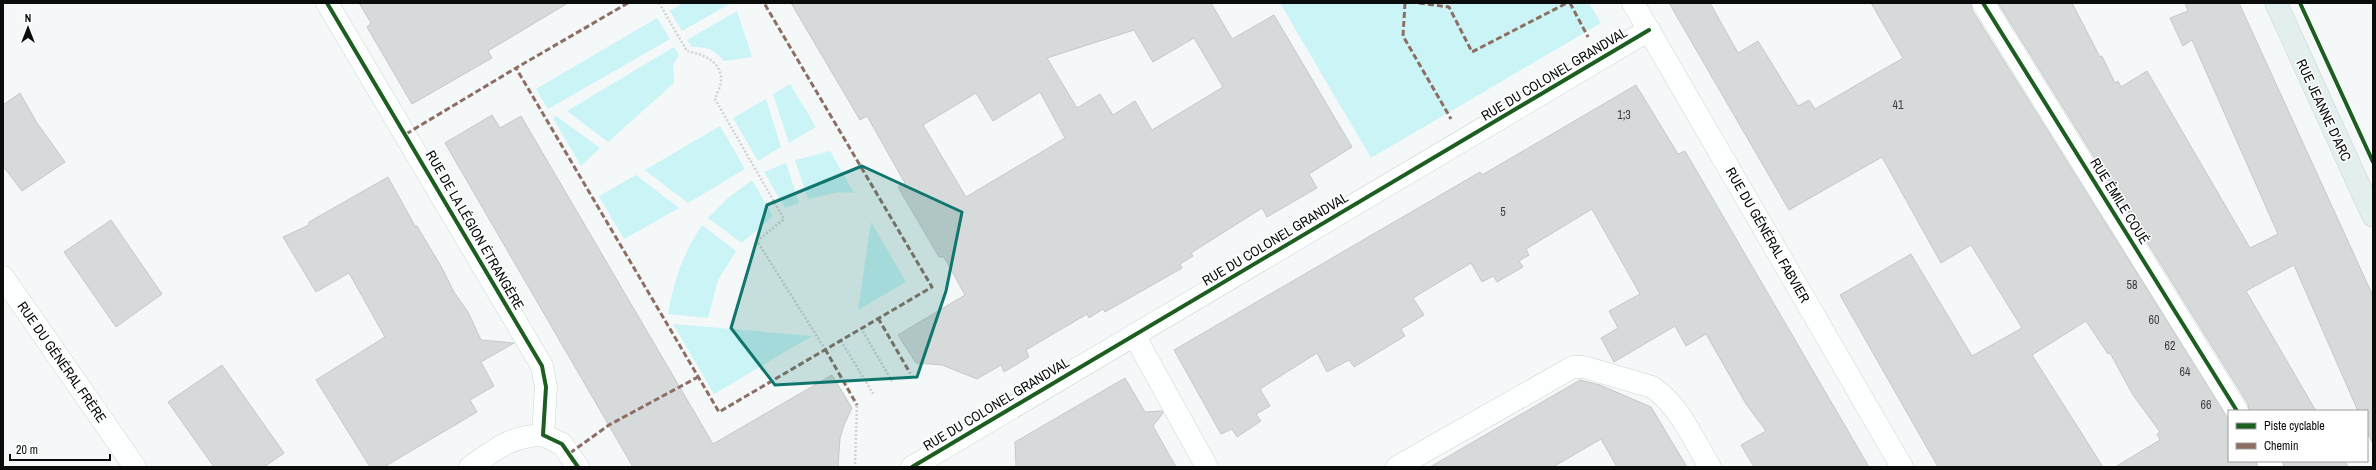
<svg xmlns="http://www.w3.org/2000/svg" width="2376" height="470" font-family="'Archivo Narrow',sans-serif">
  <style>
    .green { fill: #caf4f6 }
    .building { fill: #d7dada; stroke: #c5c9c9; fill-rule: evenodd }
    .lines { fill: none; stroke-linecap: round; stroke-linejoin: round }
    .minor-casing { stroke: #d0d4d4; stroke-width: 23 }
    .major-casing { stroke: #cfd1d1; stroke-width: 23 }
    .path { stroke: #d2d3d3; stroke-width: 2.5; stroke-dasharray: 2 2; stroke-linecap: butt }
    .minor { stroke: #fdfefe; stroke-width: 22 }
    .major { stroke: #e3eeef; stroke-width: 22 }
    .quiet { stroke: #8d6e63; stroke-width: 3; stroke-dasharray: 6 3; stroke-linecap: butt }
    .cycleway-casing { stroke: #fff; stroke-width: 6 }
    .cycleway { stroke: #1b5e20; stroke-width: 4 }
    .marked { fill: #0f766e; fill-opacity: 0.2; stroke: #0f766e; stroke-width: 3; stroke-linejoin: round }
    .labels { text-anchor: middle; dominant-baseline: central; stroke-width: 3; stroke-linejoin: round; paint-order: stroke }
    .number-label { font-size: 12px; fill: #3d4040 }
    .street-label { font-size: 14px; fill: #0a0c0c; stroke: #fff }
  </style>
  <rect width="100%" height="100%" fill="#f4f8f8"/>
  <!-- green -->
  <g class="green">
    <polygon points="683,3 731,3 682,31 670,11"/>
    <polygon points="1280,3 1589,3 1601,23 1371,158"/>
    <path d="M737,11l15,46 -28,4c-10,-12 -17,-14 -32,-14l-5,-7z"/>
    <polygon points="657,18 670,39 548,109 536,89"/>
    <polygon points="674,47 679,55 673,65 674,83 608,142 567,111"/>
    <polygon points="790,84 816,127 789,143 773,94"/>
    <polygon points="766,99 781,147 758,161 733,118"/>
    <polygon points="556,116 600,148 581,166 553,118"/>
    <polygon points="720,126 745,169 688,203 645,170"/>
    <polygon points="830,151 854,193 839,192 808,199 795,160"/>
    <polygon points="786,163 799,203 785,208 764,172"/>
    <polygon points="636,175 679,208 624,239 599,196"/>
    <polygon points="752,180 773,216 742,243 708,218 728,198"/>
    <polygon points="871,222 906,282 858,310"/>
    <path d="M702,225l34,26 -18,29 -10,38 -40,-4c6,-33 15,-61 34,-89z"/>
    <polygon points="673,324 812,336 714,394"/>
  </g>
  <!-- building -->
  <g class="building">
    <polygon points="359,3 568,3 488,51 492,58 412,104 367,27 371,23"/>
    <path d="M791,3h420l21,36 42,-24 78,132 -43,27 8,14 -50,29 -5,-9 -71,45 2,3 -13,8 2,4 -77,44 -2,-3 -14,9 -2,-4 -61,36 3,7 -25,15 -3,-7 -24,14 -35,-14 -26,-2 -18,-28 67,-40 -21,-38h-5l-41,-70 7,-4 -38,-67 -7,4zM1134,30l19,32 41,-24 29,49 -71,43 -17,-29 -22,14 -13,-21 -23,14 -30,-50zM1040,92l25,46 -99,59 -43,-72 53,-32 17,28z"/>
    <polygon points="1669,3 1710,3 1738,53 1758,41 1798,106 1809,100 1815,109 1903,58 1871,3 1971,3 1972,10 2229,420 2229,461 2256,461 2257,467 2115,467 2160,440 2157,434 2160,432 2133,395 2110,353 2108,354 2086,321 2032,355 2103,467 1938,467 1840,295 1911,254 1972,356 2022,328 1971,245 1941,263 1882,157 1789,210"/>
    <polygon points="1998,3 2072,3 2100,57 2102,56 2115,83 2118,81 2121,87 2147,71 2250,248 2278,234 2192,40 2183,46 2170,18 2188,11 2185,3 2239,3 2373,296 2373,444 2367,431 2367,411 2358,411 2294,265 2246,291 2316,411 2249,411 2248,404"/>
    <polygon points="1636,85 1678,154 1685,151 1869,467 1754,467 1741,445 1766,431 1746,404 1706,334 1686,346 1675,326 1614,362 1601,338 1618,328 1609,311 1640,294 1592,209 1526,249 1529,255 1519,261 1523,267 1497,282 1493,276 1482,282 1471,263 1413,298 1424,315 1401,329 1405,336 1354,367 1349,360 1327,372 1317,353 1260,389 1270,406 1256,414 1261,421 1237,437 1232,429 1221,434 1174,350 1480,172 1482,175"/>
    <polygon points="20,93 37,123 65,162 22,191 3,166 3,105"/>
    <polygon points="492,115 500,128 521,116 713,444 832,375 852,408 844,425 840,438 838,467 633,467 445,143"/>
    <polygon points="388,177 415,226 417,226 442,268 454,292 468,312 481,340 514,343 481,362 494,386 470,400 477,412 384,467 370,467 316,380 385,337 349,273 316,292 283,237 309,225 309,222"/>
    <polygon points="111,220 162,294 116,327 64,252"/>
    <polygon points="222,365 284,453 264,467 214,467 168,402"/>
    <polygon points="1125,378 1145,412 1162,411 1163,413 1153,426 1176,467 1016,467 1015,442"/>
    <polygon points="1580,380 1600,385 1651,407 1687,467 1617,467 1601,439 1553,467 1430,467"/>
    <polygon points="2283,461 2345,461 2348,467 2284,467"/>
  </g>
  <g class="lines">
    <!-- minor casing -->
    <g class="minor-casing">
      <g id="minor">
        <polyline points="327,3 542,366 546,387 543,435 562,444 578,467"/>
        <polyline points="1633,3 1902,467"/>
        <polyline points="1983,3 2237,411"/>
        <polyline points="3,277 135,467"/>
        <polyline points="1134,335 1207,467"/>
        <polyline points="2268,461 2272,467"/>
        <path d="M470,467c26,-18 40,-31 73,-32"/>
        <polyline points="912,467 1649,30"/>
        <path d="M1397,467l176,-100h11l68,20c28,19 41,52 58,80"/>
      </g>
    </g>
    <!-- major casing -->
    <g class="major-casing">
      <polyline id="major" points="2276,3 2373,216"/>
    </g>
    <!-- path -->
    <g class="path">
      <path d="M659,3l28,48c14,3 33,9 34,27 1,6 -4,15 -6,21l69,120 -27,22 68,108"/>
      <polyline points="861,328 893,383"/>
      <polyline points="841,341 874,395"/>
      <polyline points="855,464 857,405"/>
    </g>
    <!-- minor -->
    <use href="#minor" class="minor"/>
    <!-- major -->
    <use href="#major" class="major"/>
    <!-- quiet -->
    <g class="quiet">
      <polyline points="628,3 516,68 719,412 932,287 764,3"/>
      <polyline points="1405,3 1403,36 1451,119"/>
      <polyline points="1419,3 1449,7 1472,52 1567,3"/>
      <polyline points="1570,3 1588,37"/>
      <polyline points="406,134 516,68"/>
      <polyline points="878,318 910,373"/>
      <polyline points="825,349 857,405"/>
      <polyline points="570,453 609,425 698,377"/>
    </g>
    <!-- cycleway casing -->
    <g class="cycleway-casing">
      <g id="cycleway">
        <polyline points="327,3 542,366 546,387 543,435 562,444 578,467"/>
        <polyline points="1983,3 2237,411"/>
        <polyline points="2300,3 2373,162"/>
        <polyline points="912,467 1649,30"/>
      </g>
    </g>
    <!-- cycleway -->
    <use href="#cycleway" class="cycleway"/>
  </g>
  <!-- marked area -->
  <path class="marked" d="M862,166l100,46 -16,79 -29,86 -142,8 -44,-57 36,-123z"/>
  <g class="labels">
    <!-- number labels -->
    <g class="number-label">
      <text x="1898" y="105">41</text>
      <text x="1624" y="115">1;3</text>
      <text x="1503" y="212">5</text>
      <text x="2132" y="285">58</text>
      <text x="2154" y="320">60</text>
      <text x="2170" y="346">62</text>
      <text x="2185" y="372">64</text>
      <text x="2206" y="405">66</text>
    </g>
    <!-- street labels -->
    <g class="street-label">
      <text transform="translate(1554 74) rotate(-31)">RUE DU COLONEL GRANDVAL</text>
      <text transform="translate(2324 110) rotate(65)">RUE JEANNE D'ARC</text>
      <text transform="translate(2120 201) rotate(58)">RUE ÉMILE COUÉ</text>
      <text transform="translate(475 230) rotate(60)">RUE DE LA LÉGION ÉTRANGÈRE</text>
      <text transform="translate(1768 235) rotate(60)">RUE DU GÉNÉRAL FABVIER</text>
      <text transform="translate(1275 239) rotate(-31)">RUE DU COLONEL GRANDVAL</text>
      <text transform="translate(62 362) rotate(55)">RUE DU GÉNÉRAL FRÈRE</text>
      <text transform="translate(996 404) rotate(-31)">RUE DU COLONEL GRANDVAL</text>
    </g>
  </g>
  <!-- border -->
  <rect width="2376" height="470" fill="none" stroke="#0a0c0c" stroke-width="8"/>
  <!-- legend -->
  <rect x="2228" y="410" width="140" height="52" fill="#ffffff" stroke="#9d9e9e"/>
  <rect x="2236" y="423" width="20" height="6" fill="#1b5e20" stroke="#9d9e9e"/>
  <text x="2264" y="430" font-size="12" fill="#0a0c0c">Piste cyclable</text>
  <rect x="2236" y="443" width="20" height="6" fill="#8d6e63" stroke="#9d9e9e"/>
  <text x="2264" y="450" font-size="12" fill="#0a0c0c">Chemin</text>
  <!-- north arrow -->
  <g transform="translate(28 28)" stroke="#ffffff" stroke-width="3" paint-order="stroke">
  <path d="M0-3L7 15L0 10L-7 15Z" fill="#0a0c0c"/>
  <text y="-6" font-size="11" font-weight="bold" text-anchor="middle" fill="#0a0c0c">N</text>
  </g>
  <!-- scale -->
  <path d="M10 454v6h100v-6" fill="none" stroke="#0a0c0c" stroke-width="2"/>
  <text x="16" y="454" font-size="12" fill="#0a0c0c" stroke="#ffffff" stroke-width="3" paint-order="stroke">20 m</text>
</svg>
